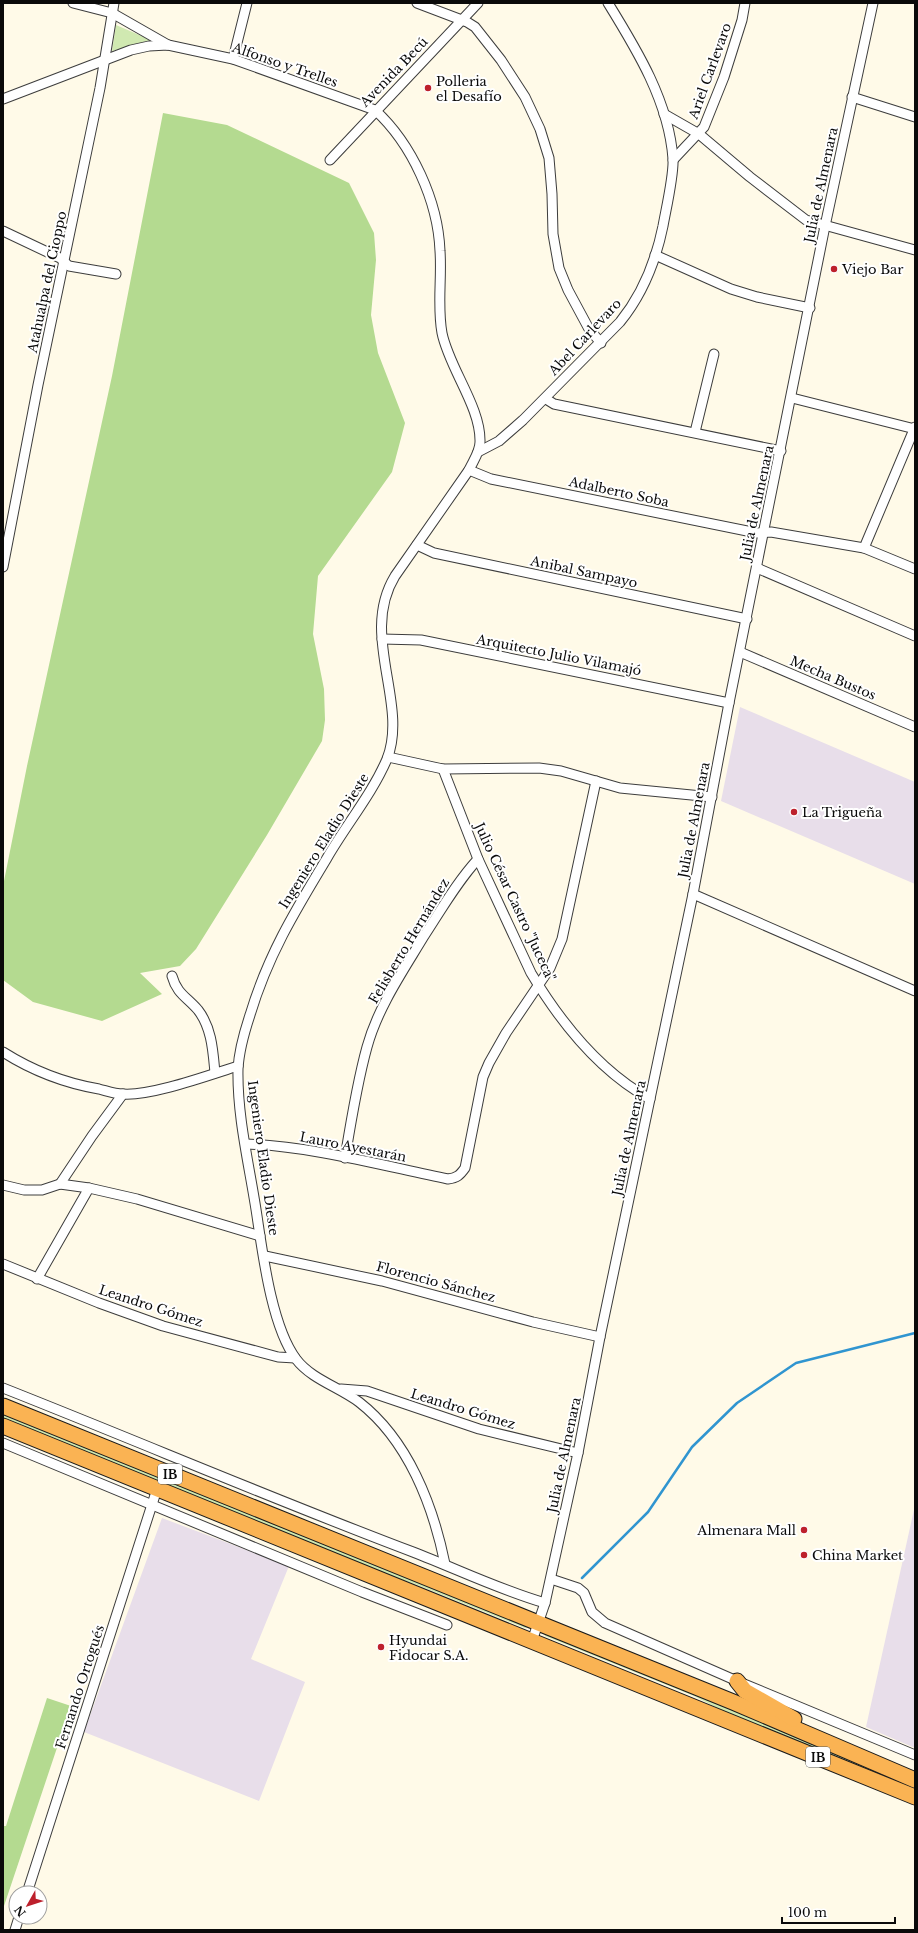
<svg xmlns="http://www.w3.org/2000/svg" width="918" height="1933" font-family="'Libre Baskerville',serif">
  <style>
    .industrial { fill: #e8deea }
    .green { fill: #d0e9b1 }
    .forest { fill: #b4da90 }
    .lines { fill: none; stroke-linecap: round; stroke-linejoin: round }
    .stream { stroke: #3095d0; stroke-width: 2.5 }
    .minor-casing { stroke: #3d3d3d; stroke-width: 11 }
    .trunk-casing { stroke: #1b1b1b; stroke-width: 17 }
    .minor { stroke: #fff; stroke-width: 9 }
    .trunk { stroke: #fab353; stroke-width: 15 }
    .poi-dot { fill: #bd202c; stroke: #fff; stroke-width: 1.5 }
    .labels { text-anchor: middle; dominant-baseline: central; stroke-width: 4; stroke-linejoin: round; paint-order: stroke }
    .shield { fill: #fff; stroke: #545454; stroke-width: 1 }
    .shield-label { font-size: 12px; font-weight: bold; fill: #0a0a0a }
    .street-label { font-size: 13px; fill: #0a0a0a; stroke: #fff }
    .poi-label { font-size: 13px; fill: #0a0a0a; stroke: #fff; text-anchor: start }
  </style>
  <rect width="100%" height="100%" fill="#fffae8"/>
  <!-- industrial -->
  <g class="industrial">
    <polygon points="740,707 915,782 915,884 721,801"/>
    <polygon points="915,1505 915,1748 866,1727"/>
    <polygon points="162,1518 289,1566 251,1659 305,1682 259,1801 84,1732"/>
  </g>
  <!-- green -->
  <g class="green">
    <polygon points="116,25 151,40 112,51"/>
    <polygon points="3,1411 528,1627 525,1628 415,1584 356,1564 3,1421"/>
    <polygon points="544,1633 844,1755 892,1780 745,1722 694,1696 545,1636"/>
  </g>
  <!-- forest -->
  <g class="forest">
    <polygon points="163,113 227,125 349,183 374,233 376,260 371,315 378,353 405,423 392,472 318,576 313,634 324,689 325,720 322,741 267,835 196,949 180,966 140,973 162,994 102,1021 33,1002 3,980 3,886 27,766 112,376"/>
    <polygon points="47,1698 71,1706 3,1909 3,1826 6,1826"/>
  </g>
  <g class="lines">
    <!-- stream -->
    <polyline class="stream" points="582,1578 648,1512 692,1447 737,1403 796,1363 915,1333"/>
    <!-- minor casing -->
    <g class="minor-casing">
      <g id="minor">
        <polyline points="73,3 112,13 168,45"/>
        <polyline points="417,3 467,22 475,27 501,60 525,97 540,129 549,158 552,194 553,234 559,268 568,290 589,329 601,343"/>
        <polyline points="233,59 247,3"/>
        <polyline points="852,97 915,117"/>
        <path d="M3,99l128,-49 18,-4 19,-1 65,14 142,51c37,34 63,91 65,141 2,27 -3,55 2,82 7,35 39,74 38,109 0,10 -7,19 -11,28l-74,106c-36,59 14,127 -8,183 -15,35 -41,66 -60,99 -32,53 -59,97 -77,157 -6,18 -11,35 -12,54 -1,49 12,99 19,147 6,40 15,111 39,143 15,20 43,28 63,43 49,38 74,103 86,162"/>
        <polyline points="664,114 699,134 750,177 806,220 915,250"/>
        <polyline points="330,160 478,3"/>
        <polyline points="673,160 704,127 724,77 742,20 745,3"/>
        <polyline points="3,231 60,258 69,266 116,274"/>
        <polyline points="655,255 731,289 757,297 810,308"/>
        <polyline points="792,398 915,429"/>
        <polyline points="546,399 554,404 781,451"/>
        <polyline points="695,432 714,354"/>
        <path d="M478,452l21,-11 24,-21 97,-98c22,-27 36,-62 43,-96 3,-17 11,-51 10,-67 -4,-57 -36,-109 -65,-156"/>
        <polyline points="469,470 491,479 757,533 771,532 864,548 915,569"/>
        <polyline points="417,545 434,553 747,619"/>
        <polyline points="864,548 915,427"/>
        <polyline points="3,567 38,385 100,88 114,3"/>
        <polyline points="757,568 915,636"/>
        <polyline points="382,639 421,640 729,703"/>
        <polyline points="740,652 915,727"/>
        <polyline points="388,757 443,769 539,768 561,771 620,788 712,797"/>
        <path d="M443,769l35,90 53,114c30,50 68,98 119,126"/>
        <polyline points="693,894 915,991"/>
        <path d="M172,976c5,18 15,21 26,34 14,18 15,42 17,63"/>
        <path d="M3,1052c30,19 61,31 96,37 8,2 16,5 24,5 29,2 86,-19 115,-28"/>
        <path d="M246,1144c65,2 138,22 202,35 9,-1 12,-4 17,-11l18,-91 6,-14 17,-30 44,-65 12,-29 34,-158"/>
        <path d="M345,1158c6,-37 12,-75 22,-111 11,-40 36,-76 57,-111 17,-26 33,-54 54,-77"/>
        <polyline points="60,1184 92,1136 123,1094"/>
        <polyline points="3,1185 24,1190 42,1190 60,1184 89,1188 137,1199 260,1236"/>
        <polyline points="265,1256 382,1281 533,1322 600,1337"/>
        <polyline points="3,1264 99,1303 163,1326 278,1357 295,1358"/>
        <polyline points="37,1279 89,1188"/>
        <path d="M3,1388c137,54 272,112 410,164 44,17 87,38 132,51"/>
        <polyline points="341,1389 367,1391 479,1429 578,1453"/>
        <polyline points="3,1443 362,1592 447,1625"/>
        <polyline points="551,1579 578,1588 584,1593 592,1612 605,1623 737,1681 915,1755"/>
        <polyline points="532,1641 545,1603 578,1453 600,1337 693,894 729,703 825,226 873,3"/>
        <polyline points="27,1893 157,1489"/>
        <polyline points="15,1930 19,1917"/>
      </g>
    </g>
    <!-- trunk casing -->
    <g class="trunk-casing">
      <g id="trunk">
        <polyline points="3,1406 733,1702 915,1780"/>
        <polyline points="3,1426 915,1797"/>
        <polyline points="737,1681 745,1691 794,1719"/>
      </g>
    </g>
    <!-- minor -->
    <use href="#minor" class="minor"/>
    <!-- trunk -->
    <use href="#trunk" class="trunk"/>
  </g>
  <!-- markers -->
  <g class="poi-dot">
    <circle cx="428" cy="88" r="4"/>
    <circle cx="834" cy="269" r="4"/>
    <circle cx="794" cy="812" r="4"/>
    <circle cx="804" cy="1530" r="4"/>
    <circle cx="804" cy="1555" r="4"/>
    <circle cx="381" cy="1647" r="4"/>
  </g>
  <g class="labels">
    <!-- shield labels -->
    <g class="shield">
      <rect x="158" y="1464" width="24" height="20" rx="3"/>
      <rect x="806" y="1747" width="24" height="20" rx="3"/>
    </g>
    <g class="shield-label">
      <text x="170" y="1474">IB</text>
      <text x="818" y="1757">IB</text>
    </g>
    <!-- street labels -->
    <g class="street-label">
      <text transform="translate(285 65) rotate(19)">Alfonso y Trelles</text>
      <text transform="translate(710 71) rotate(-70)">Ariel Carlevaro</text>
      <text transform="translate(394 72) rotate(-46)">Avenida Becú</text>
      <text transform="translate(821 185) rotate(-78)">Julia de Almenara</text>
      <text transform="translate(47 282) rotate(-78)">Atahualpa del Cioppo</text>
      <text transform="translate(585 337) rotate(-47)">Abel Carlevaro</text>
      <text transform="translate(619 492) rotate(12)">Adalberto Soba</text>
      <text transform="translate(757 503) rotate(-78)">Julia de Almenara</text>
      <text transform="translate(584 572) rotate(12)">Anibal Sampayo</text>
      <text transform="translate(559 655) rotate(11)">Arquitecto Julio Vilamajó</text>
      <text transform="translate(833 678) rotate(23)">Mecha Bustos</text>
      <text transform="translate(694 820) rotate(-79)">Julia de Almenara</text>
      <text transform="translate(324 841) rotate(-58)">Ingeniero Eladio Dieste</text>
      <text transform="translate(515 902) rotate(65)">Julio César Castro "Juceca"</text>
      <text transform="translate(409 941) rotate(-59)">Felisberto Hernández</text>
      <text transform="translate(629 1138) rotate(-78)">Julia de Almenara</text>
      <text transform="translate(353 1147) rotate(11)">Lauro Ayestarán</text>
      <text transform="translate(263 1158) rotate(82)">Ingeniero Eladio Dieste</text>
      <text transform="translate(436 1282) rotate(15)">Florencio Sánchez</text>
      <text transform="translate(151 1306) rotate(18)">Leandro Gómez</text>
      <text transform="translate(463 1409) rotate(17)">Leandro Gómez</text>
      <text transform="translate(564 1455) rotate(-78)">Julia de Almenara</text>
      <text transform="translate(80 1687) rotate(-72)">Fernando Ortogués</text>
    </g>
    <!-- poi labels -->
    <g class="poi-label">
      <text x="436" y="81">Polleria<tspan x="436" dy="15">el Desafío</tspan></text>
      <text x="842" y="269">Viejo Bar</text>
      <text x="802" y="812">La Trigueña</text>
      <text x="796" y="1530" text-anchor="end">Almenara Mall</text>
      <text x="812" y="1555">China Market</text>
      <text x="389" y="1640">Hyundai<tspan x="389" dy="15">Fidocar S.A.</tspan></text>
    </g>
  </g>
  <!-- border -->
  <rect width="918" height="1933" fill="none" stroke="#0a0a0a" stroke-width="8"/>
  <!-- north arrow -->
  <g transform="translate(28 1905) rotate(231)"><circle r="19" fill="#ffffff" stroke="#9d9d9d"/>
  <path d="M0-3L7 15L0 10L-7 15Z" fill="#bd202c"/>
  <text y="-6" font-size="11" font-weight="bold" text-anchor="middle" fill="#0a0a0a">N</text>
  </g>
  <!-- scale -->
  <path d="M782 1917v6h113v-6" fill="none" stroke="#0a0a0a" stroke-width="2"/>
  <text x="788" y="1917" font-size="12" fill="#0a0a0a" stroke="#ffffff" stroke-width="3" paint-order="stroke">100 m</text>
</svg>
